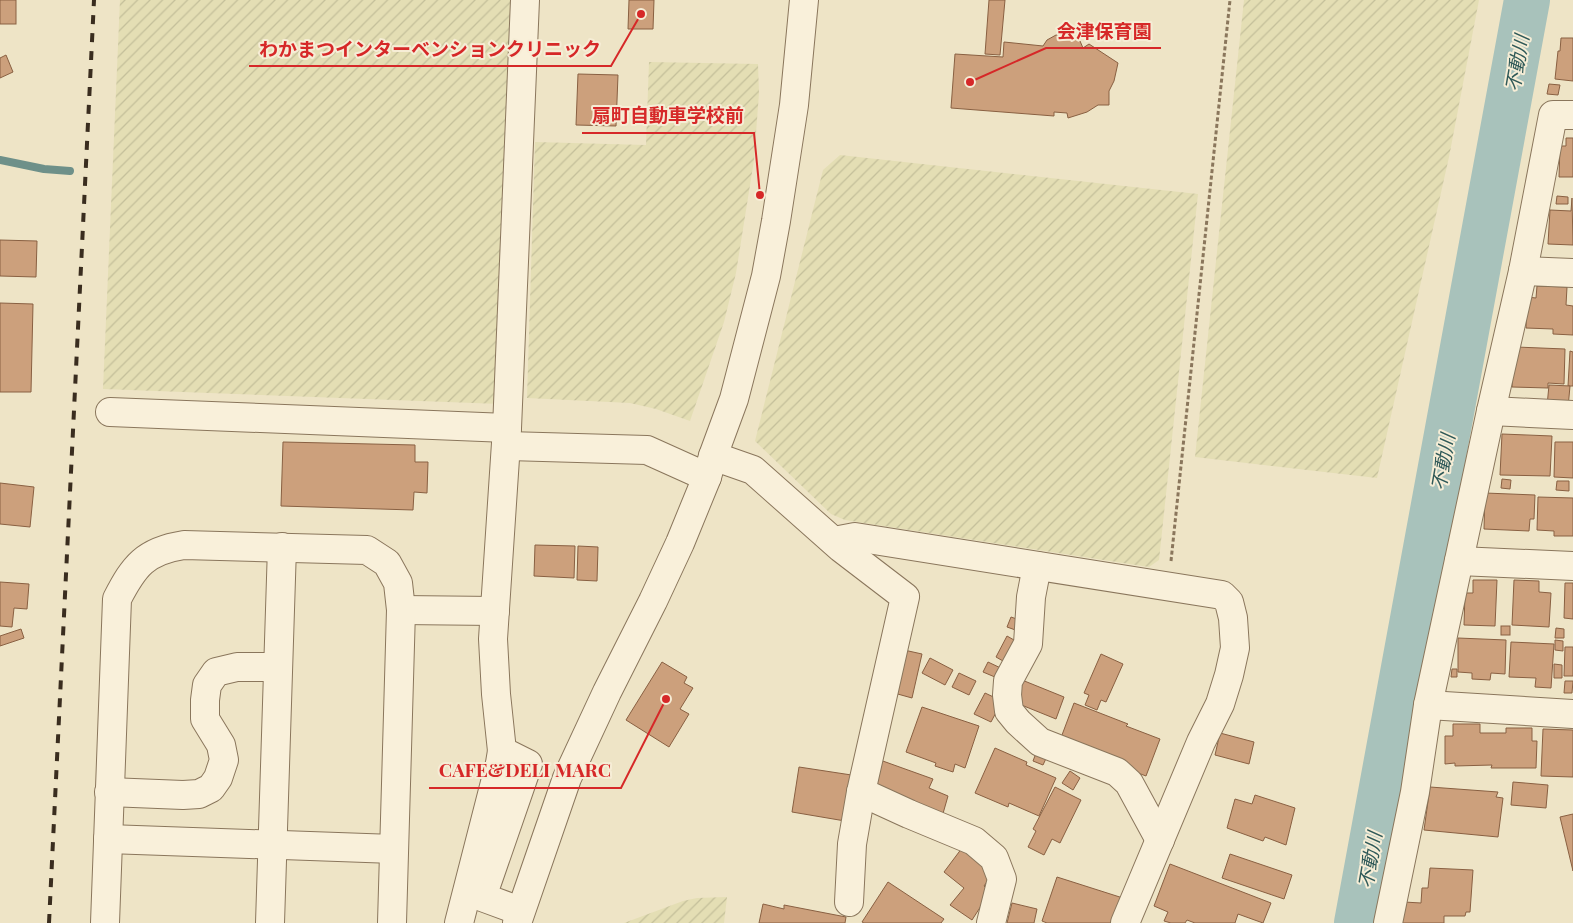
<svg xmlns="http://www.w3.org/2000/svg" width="1573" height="923" font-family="'Playfair Display','Noto Sans JP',serif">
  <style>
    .farmland { fill: url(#farmland-furrows) }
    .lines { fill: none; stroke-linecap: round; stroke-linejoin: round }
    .stream { stroke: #6e9089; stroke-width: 8 }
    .river { stroke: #a8c2bb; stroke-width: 46 }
    .building { fill: #cca07c; stroke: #896042 }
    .minor-casing { stroke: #8a765c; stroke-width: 30 }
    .path { stroke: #8a765c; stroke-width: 3; stroke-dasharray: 4 2.5; stroke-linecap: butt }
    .minor { stroke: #f9f0da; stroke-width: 28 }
    .rail { stroke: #3a2d1f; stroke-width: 4; stroke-dasharray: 9 9; stroke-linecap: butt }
    .labels { text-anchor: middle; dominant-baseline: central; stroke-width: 4; stroke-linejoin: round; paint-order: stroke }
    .water-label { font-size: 19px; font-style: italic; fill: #2f5958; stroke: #f6edd6 }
    .leader { fill: none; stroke: #d62828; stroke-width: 2 }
    .callout-dot { fill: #d62828; stroke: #f6edd6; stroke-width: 2 }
    .callout-label { font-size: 19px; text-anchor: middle; font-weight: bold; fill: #d62828; stroke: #f6edd6; stroke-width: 4; stroke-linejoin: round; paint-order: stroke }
  </style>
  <defs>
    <pattern id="farmland-furrows" width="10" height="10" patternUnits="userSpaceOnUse" patternTransform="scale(1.25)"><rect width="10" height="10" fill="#e4deb4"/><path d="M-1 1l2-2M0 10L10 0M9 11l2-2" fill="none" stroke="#c4bf9a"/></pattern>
  </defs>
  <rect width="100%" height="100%" fill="#eee4c6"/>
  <!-- farmland -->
  <g class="farmland">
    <polygon points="120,0 513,0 500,404 103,389"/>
    <polygon points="1244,0 1479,0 1449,157 1377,478 1195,457"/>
    <polygon points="649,62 758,64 759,93 754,160 736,273 724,322 690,421 656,409 630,403 527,398 535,142 646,145"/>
    <polygon points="840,155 1198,194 1159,560 1149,567 845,520 831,514 755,441 823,170"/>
    <polygon points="727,897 724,923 624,923 683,901 697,898"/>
  </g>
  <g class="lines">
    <!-- stream -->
    <polyline class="stream" points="0,160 44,169 70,171"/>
    <!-- river -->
    <polyline class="river" points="1357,923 1527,0"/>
  </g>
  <!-- building -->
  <g class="building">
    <rect x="0" y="0" width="16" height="24"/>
    <polygon points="629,0 654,0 653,29 628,29"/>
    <polygon points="989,0 1005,0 1000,55 985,54"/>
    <polygon points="1056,35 1069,35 1076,38 1080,41 1083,48 1089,44 1118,63 1114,81 1109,91 1109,105 1098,105 1087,112 1068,118 1067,113 1054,112 1054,116 951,108 955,54 1003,57 1004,42 1043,46 1047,40"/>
    <polygon points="1561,38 1573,38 1573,81 1555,79 1558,51 1560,51"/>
    <polygon points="6,55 13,72 0,78 0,58"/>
    <polygon points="578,74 618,75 616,126 576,125"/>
    <polygon points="1549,84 1560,85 1558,95 1547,94"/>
    <polygon points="1566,138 1573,138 1573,177 1559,177 1560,146 1566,146"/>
    <polygon points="1557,196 1568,197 1568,204 1556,204"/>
    <polygon points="1572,198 1573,245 1548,244 1550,210 1571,211"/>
    <polygon points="0,240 37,241 36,277 0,276"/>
    <polygon points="1537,286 1567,287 1566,305 1573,306 1573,335 1553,334 1553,329 1526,328 1527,297 1536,298"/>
    <polygon points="0,303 33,304 31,392 0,392"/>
    <polygon points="1516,347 1565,349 1564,384 1548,383 1548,388 1512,387 1513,361"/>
    <polygon points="1570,351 1573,352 1573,386 1568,386"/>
    <polygon points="1549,385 1570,386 1568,408 1547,406"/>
    <polygon points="1502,434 1552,436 1550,476 1500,475"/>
    <polygon points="283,442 415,445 415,462 428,462 427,493 414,492 413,510 281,506"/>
    <polygon points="1555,442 1573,442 1573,478 1554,477"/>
    <polygon points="1502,479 1511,480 1510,489 1501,488"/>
    <polygon points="1557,481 1569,481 1569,491 1556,490"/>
    <polygon points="0,483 34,487 30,527 0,524"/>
    <polygon points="1485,493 1535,495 1534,519 1530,519 1529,531 1484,529"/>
    <polygon points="1538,497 1573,498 1573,536 1554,536 1554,531 1537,530"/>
    <polygon points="535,545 575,546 574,578 534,576"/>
    <polygon points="578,546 598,547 597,581 577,580"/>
    <polygon points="1473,580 1497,580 1495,626 1464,625 1465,593 1473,593"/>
    <polygon points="1514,580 1539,581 1539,592 1551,593 1549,627 1512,625"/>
    <polygon points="0,582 29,584 27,609 14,608 12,627 0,626"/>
    <polygon points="1565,583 1573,583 1573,619 1564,618"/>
    <polygon points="1011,617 1025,622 1021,632 1007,627"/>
    <rect x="1501" y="626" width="9" height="9"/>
    <polygon points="1556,628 1564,629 1564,638 1555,638"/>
    <polygon points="21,629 24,638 0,646 0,636"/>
    <polygon points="1007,636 1021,644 1010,665 996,657"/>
    <polygon points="1458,638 1506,640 1505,674 1491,673 1490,680 1472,679 1472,673 1458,672"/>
    <polygon points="1555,640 1563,641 1563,651 1555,650"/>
    <polygon points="1511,642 1554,644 1551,688 1535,687 1536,678 1509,677"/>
    <polygon points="1565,647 1573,647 1573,676 1564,676"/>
    <polygon points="904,650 922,654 912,698 894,693"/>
    <polygon points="1101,654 1123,664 1106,702 1101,700 1097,710 1085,705 1089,695 1084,693"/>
    <polygon points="930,658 953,670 945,685 922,673"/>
    <polygon points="662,662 687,677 684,683 693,688 680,709 689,714 669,747 626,720"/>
    <polygon points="988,662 1007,671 1002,680 983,672"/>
    <polygon points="1554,664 1562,665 1562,678 1554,678"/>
    <polygon points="1452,669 1457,669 1457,677 1451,677"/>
    <polygon points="959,673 976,681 969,695 952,687"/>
    <polygon points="1022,680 1064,697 1056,719 1014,702"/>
    <polygon points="1565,681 1573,681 1572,693 1564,693"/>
    <polygon points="985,693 1002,701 991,722 974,714"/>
    <polygon points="1074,703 1128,724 1126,726 1160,739 1146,776 1059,743"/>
    <polygon points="922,707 979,726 965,768 955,764 953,772 935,766 936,763 906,752"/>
    <polygon points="1453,724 1480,724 1480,733 1506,733 1506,728 1532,728 1532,741 1537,741 1536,768 1491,768 1492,765 1455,766 1455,763 1445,764 1445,736 1453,736"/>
    <polygon points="1543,729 1573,730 1573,777 1541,776"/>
    <polygon points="1220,733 1254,742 1249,764 1215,755"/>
    <polygon points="995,748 1027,762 1026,765 1056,778 1039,816 1009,803 1008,807 975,793"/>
    <polygon points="1038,748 1049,752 1043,765 1033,761"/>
    <polygon points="880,760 933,779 929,788 948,796 942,817 876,792"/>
    <polygon points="799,767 858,776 851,822 792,812"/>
    <polygon points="1070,771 1080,778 1073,790 1062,783"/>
    <polygon points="1513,782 1548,785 1546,808 1511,805"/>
    <polygon points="1055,787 1081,800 1060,843 1052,839 1044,855 1028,847 1036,831 1033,829"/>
    <polygon points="1430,787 1498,792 1496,797 1503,798 1498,837 1424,830"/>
    <polygon points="1255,795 1295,808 1286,845 1265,837 1263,841 1227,828 1235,799 1252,804"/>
    <polygon points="1573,814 1573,871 1560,817"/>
    <polygon points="962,848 993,873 984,886 990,892 972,920 950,905 964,888 944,872"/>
    <polygon points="1230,854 1292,875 1284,899 1222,878"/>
    <polygon points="1170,864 1271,903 1263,923 1238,914 1235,923 1195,923 1187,920 1185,923 1171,923 1164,921 1168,912 1154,906"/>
    <polygon points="1430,868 1473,870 1470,912 1466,912 1465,916 1444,916 1444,923 1402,923 1404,902 1421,903 1422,888 1428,888"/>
    <polygon points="1057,877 1126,899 1118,923 1047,923 1042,921"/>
    <polygon points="888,882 944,919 941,923 864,923 862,922"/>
    <polygon points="1012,903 1037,909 1034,923 1007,923"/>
    <polygon points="763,904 784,909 784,905 846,917 845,923 759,923"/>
  </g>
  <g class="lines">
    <!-- minor casing -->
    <g class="minor-casing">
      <g id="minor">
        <polyline points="1523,271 1573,273"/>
        <polyline points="1491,411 1573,415"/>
        <polyline points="110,412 507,428"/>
        <polyline points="506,446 647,450 707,477"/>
        <polyline points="713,456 753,470 841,548 905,597 861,792 909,814 974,841 994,858 1002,879 991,923"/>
        <polyline points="834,541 855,537 1222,595 1229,602 1233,618 1235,648 1229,675 1220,704 1201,742 1125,923"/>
        <polyline points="1459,561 1573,566"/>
        <polyline points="1037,566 1031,597 1028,644 1008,681 1007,695 1009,711 1018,722 1040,742 1117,772 1129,783 1160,840"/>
        <polyline points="401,610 495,611"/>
        <polyline points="1428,705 1573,714"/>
        <polyline points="109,792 183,795 199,794 211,788 218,778 224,760 221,745 205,719 205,700 207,685 216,672 237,667 278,667"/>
        <polyline points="108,839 394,849"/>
        <polyline points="849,902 852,844 861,792"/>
        <polyline points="520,911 482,897 528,764 502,751 496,694 493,639 507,428 525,0"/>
        <path d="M105,923l12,-324c17,-33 28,-48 67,-54l183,5 20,13 11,20 3,27 -9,313"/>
        <polyline points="270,923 282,547"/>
        <polyline points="459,923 500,763 502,751"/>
        <polyline points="517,923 567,778 607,692 653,601 680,543 707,477 713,456 734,399 766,276 776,221 794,105 804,0"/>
        <polyline points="1388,923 1415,792 1428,705 1491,411 1523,271 1553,115 1573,115"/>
      </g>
    </g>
    <!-- path -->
    <polyline class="path" points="1171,561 1230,0"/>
    <!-- minor -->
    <use href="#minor" class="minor"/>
    <!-- rail -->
    <polyline class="rail" points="49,923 94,0"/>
  </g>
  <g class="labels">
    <!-- water labels -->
    <g class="water-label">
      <text transform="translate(1516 63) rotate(-80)">不動川</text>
      <text transform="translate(1442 462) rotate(-80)">不動川</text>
      <text transform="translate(1369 860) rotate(-80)">不動川</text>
    </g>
  </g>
  <!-- callouts -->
  <path class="leader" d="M970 82L1046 48H1161M641 14L611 66H249M760 195L754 133H582M666 699L621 788H429"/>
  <g class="callout-dot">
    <circle cx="970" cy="82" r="5"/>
    <circle cx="641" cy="14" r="5"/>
    <circle cx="760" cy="195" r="5"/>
    <circle cx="666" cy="699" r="5"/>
  </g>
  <g class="callout-label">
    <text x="1104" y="38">会津保育園</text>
    <text x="430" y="56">わかまつインターベンションクリニック</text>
    <text x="668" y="122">扇町自動車学校前</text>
    <text x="525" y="777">CAFE&amp;DELI MARC</text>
  </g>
</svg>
